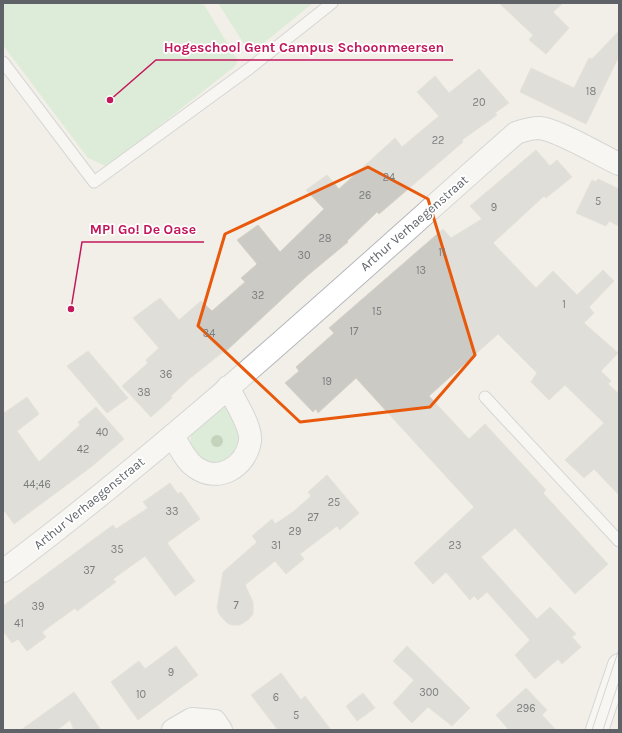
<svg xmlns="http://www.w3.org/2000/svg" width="622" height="733" font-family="Karla,sans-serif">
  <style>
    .green { fill: #c5e8c5 }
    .building { fill: #cccac5; stroke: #d6d1c6 }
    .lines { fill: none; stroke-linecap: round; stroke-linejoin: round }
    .service-casing { stroke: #b5b8bc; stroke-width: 13 }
    .minor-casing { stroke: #b5b8bc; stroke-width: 24 }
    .service { stroke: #fff; stroke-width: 11 }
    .minor { stroke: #fff; stroke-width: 22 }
    .tram { stroke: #b6b7b8; stroke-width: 1 }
    .tree { fill: #89b387 }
    .marked { fill: none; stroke: #e8590c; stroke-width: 3; stroke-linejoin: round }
    .labels { text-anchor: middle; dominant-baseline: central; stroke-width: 3.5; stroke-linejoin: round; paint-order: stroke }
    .number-label { font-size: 11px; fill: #7a7d7f }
    .street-label { font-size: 13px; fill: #5f6368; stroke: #fff }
    .leader { fill: none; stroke: #c2185b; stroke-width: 1.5 }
    .callout-dot { fill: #c2185b; stroke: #fff; stroke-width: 1.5 }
    .callout-label { font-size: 14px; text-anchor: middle; font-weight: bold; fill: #c2185b; stroke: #fff; stroke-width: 3.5; stroke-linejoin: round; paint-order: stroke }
  </style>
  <rect width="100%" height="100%" fill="#f1efe8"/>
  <!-- green -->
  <g class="green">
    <polygon points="3,3 203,3 238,61 235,66 121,156 106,166 88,158 3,45"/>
    <polygon points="218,3 313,3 255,50 248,50"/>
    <polygon points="225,403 245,441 233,461 205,465 190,448 191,433"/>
  </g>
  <!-- building -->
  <g class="building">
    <polygon points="499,3 563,3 553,12 569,28 546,54 529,40 533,35"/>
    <polygon points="619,31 619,56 586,124 520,92 531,68 574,88 589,58 592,59"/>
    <polygon points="479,69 509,103 495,113 497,115 462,140 463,142 379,214 377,212 347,241 348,242 307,276 224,353 223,352 189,379 171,396 172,398 151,417 122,386 148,363 146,360 159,348 133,318 160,298 179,320 201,301 212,311 245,282 241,278 257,264 237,240 258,225 280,252 324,209 306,190 327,175 339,189 395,138 402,147 439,116 417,92 435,76 449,93"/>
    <polygon points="536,150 550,166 557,160 572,177 546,198 544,196 493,243 536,288 553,271 577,295 603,270 614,281 589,307 594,313 584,323 618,353 601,371 611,381 608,384 619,394 619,495 594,469 584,478 565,460 604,423 565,385 549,400 531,382 537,373 498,334 429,396 469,439 485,424 546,490 543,493 608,564 575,594 515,528 481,557 537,619 550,607 576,634 572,637 581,647 562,664 558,659 535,679 515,655 530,640 487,592 478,600 474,596 470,600 446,572 433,584 414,563 474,507 356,378 318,413 316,409 313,412 285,383 299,371 296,367 334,333 329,328 443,229 451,238 482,219 470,206"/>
    <polygon points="598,179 619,189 619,226 609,221 606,226 576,213 592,180 596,182"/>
    <polygon points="88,351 128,398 107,413 67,366"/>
    <polygon points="27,397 39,414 17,431 39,462 80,425 78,422 96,407 124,439 91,467 14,524 3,509 3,412 4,413"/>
    <polygon points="327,475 359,513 340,530 337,526 300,554 304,559 286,574 275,561 245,585 253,602 253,614 249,619 240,625 231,625 226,622 219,614 217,608 223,572 257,542 252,536 272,519 275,524 293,512 311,496 308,492"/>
    <polygon points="170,483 178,494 181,492 200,519 167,543 195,581 175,596 145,556 113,579 116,582 77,611 75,608 42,632 46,637 27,651 18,639 12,643 3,631 3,606 113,525 116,529 148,508 143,502"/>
    <polygon points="176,646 198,675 138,720 111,682 139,661 145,669"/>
    <polygon points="407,646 470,708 452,726 428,707 412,723 393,703 414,680 393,661"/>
    <polygon points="281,673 301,700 305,696 331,730 278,730 251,695"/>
    <polygon points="526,688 547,710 542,715 556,730 509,730 496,715"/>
    <polygon points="74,692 101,730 74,730 70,720 57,730 21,730"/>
    <polygon points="363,693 375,708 357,721 346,706"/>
  </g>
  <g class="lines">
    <!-- service casing -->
    <g class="service-casing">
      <g id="service">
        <polyline points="3,62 94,182 250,68 332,3"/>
        <polyline points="485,397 619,541"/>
      </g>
    </g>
    <!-- minor casing -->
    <g class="minor-casing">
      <g id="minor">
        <path d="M173,435c6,11 12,25 22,32 23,17 51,0 55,-26 2,-14 -16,-41 -22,-54"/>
        <path d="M3,571c180,-135 344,-289 513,-438 8,-3 15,-5 24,-5 18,2 60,27 79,36"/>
        <polyline points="173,730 192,719 215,721 221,730"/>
        <polyline points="597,730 619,665"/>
      </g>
    </g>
    <!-- service -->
    <use href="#service" class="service"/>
    <!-- minor -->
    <use href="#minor" class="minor"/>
    <!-- tram -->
    <g class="tram">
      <polyline points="592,730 619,649"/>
      <polyline points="603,730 619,681"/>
    </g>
  </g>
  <!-- trees -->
  <circle class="tree" cx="217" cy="441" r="6"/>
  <!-- marked area -->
  <path d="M0 0H622V733H0ZM368,167l60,32 47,156 -45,52 -130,15 -102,-96 27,-92z" fill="#f1efe8" fill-opacity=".55" fill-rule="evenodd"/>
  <path class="marked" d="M368,167l60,32 47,156 -45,52 -130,15 -102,-96 27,-92z"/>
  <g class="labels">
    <!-- number labels -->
    <g class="number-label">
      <text x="591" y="91">18</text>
      <text x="479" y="102">20</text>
      <text x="438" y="140">22</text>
      <text x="389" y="177">24</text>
      <text x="365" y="195">26</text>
      <text x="598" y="201">5</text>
      <text x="494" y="207">9</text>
      <text x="325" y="238">28</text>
      <text x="442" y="252">11</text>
      <text x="304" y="255">30</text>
      <text x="421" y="270">13</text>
      <text x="258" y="295">32</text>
      <text x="564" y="304">1</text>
      <text x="377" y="311">15</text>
      <text x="354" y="331">17</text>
      <text x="209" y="333">34</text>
      <text x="166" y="374">36</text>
      <text x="327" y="381">19</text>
      <text x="144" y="392">38</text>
      <text x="102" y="432">40</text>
      <text x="83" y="449">42</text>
      <text x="37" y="484">44;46</text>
      <text x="334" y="502">25</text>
      <text x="172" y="511">33</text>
      <text x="313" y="517">27</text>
      <text x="295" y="531">29</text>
      <text x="276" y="545">31</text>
      <text x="455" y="545">23</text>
      <text x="117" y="549">35</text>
      <text x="89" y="570">37</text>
      <text x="236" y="605">7</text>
      <text x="38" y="606">39</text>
      <text x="19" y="623">41</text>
      <text x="171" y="672">9</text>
      <text x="429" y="692">300</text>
      <text x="141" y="694">10</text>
      <text x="276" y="697">6</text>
      <text x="526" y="708">296</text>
      <text x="296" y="715">5</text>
    </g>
    <!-- street labels -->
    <g class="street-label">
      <text transform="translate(414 223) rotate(-41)">Arthur Verhaegenstraat</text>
      <text transform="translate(89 503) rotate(-39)">Arthur Verhaegenstraat</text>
    </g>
  </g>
  <!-- callouts -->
  <path class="leader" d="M110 100L156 60H453M71 309L82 242H204"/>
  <g class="callout-dot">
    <circle cx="110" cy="100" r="4"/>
    <circle cx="71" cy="309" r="4"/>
  </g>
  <g class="callout-label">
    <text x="304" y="52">Hogeschool Gent Campus Schoonmeersen</text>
    <text x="143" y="234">MPI Go! De Oase</text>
  </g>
  <!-- border -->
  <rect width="622" height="733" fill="none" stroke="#5f6368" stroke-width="8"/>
</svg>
